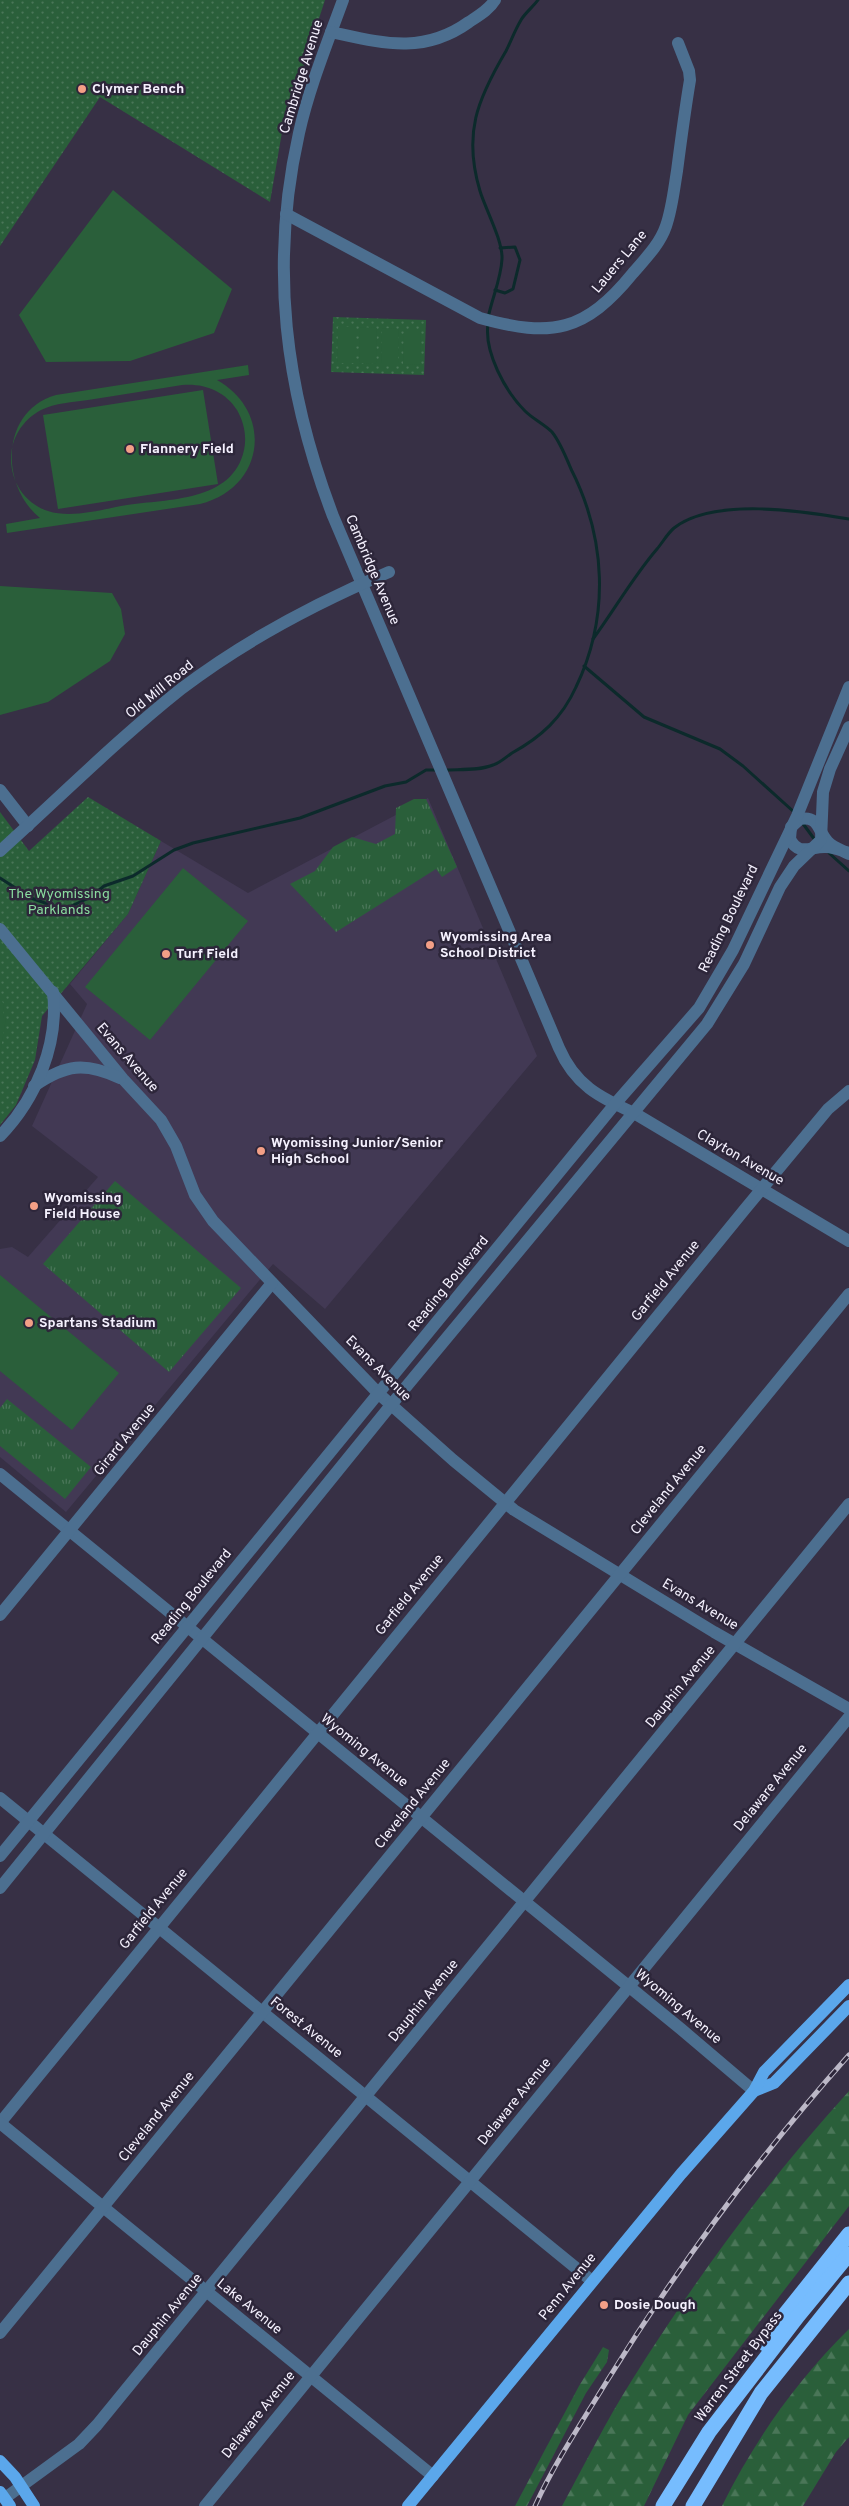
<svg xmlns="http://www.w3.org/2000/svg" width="849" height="2506" font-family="Overpass,sans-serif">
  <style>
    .built { fill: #423954 }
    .grass { fill: url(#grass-tufts) }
    .forest { fill: url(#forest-firs) }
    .park { fill: url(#park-dots) }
    .pitch { fill: #2a5f3a; fill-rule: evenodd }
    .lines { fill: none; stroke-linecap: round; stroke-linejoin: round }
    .stream { stroke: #0c2a2b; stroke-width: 3 }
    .minor { stroke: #4c6f90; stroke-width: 12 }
    .major { stroke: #5ba7eb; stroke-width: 12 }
    .highway { stroke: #76bcfe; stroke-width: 15 }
    .rail-casing { stroke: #bcb8c7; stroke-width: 5 }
    .rail { stroke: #2d263a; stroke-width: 3; stroke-dasharray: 9; stroke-linecap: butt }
    .poi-dot { fill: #f39f86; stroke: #2d263a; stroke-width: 2 }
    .labels { text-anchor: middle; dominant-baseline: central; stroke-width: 5; stroke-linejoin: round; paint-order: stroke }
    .street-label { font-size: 14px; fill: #f5f1fe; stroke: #2d263a }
    .poi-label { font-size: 14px; font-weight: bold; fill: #f5f1fe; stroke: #2d263a; text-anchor: start }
    .park-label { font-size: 14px; fill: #8adc9f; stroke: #2d263a }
  </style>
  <defs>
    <pattern id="grass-tufts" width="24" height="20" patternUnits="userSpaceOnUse" patternTransform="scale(1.25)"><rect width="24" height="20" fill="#2a5f3a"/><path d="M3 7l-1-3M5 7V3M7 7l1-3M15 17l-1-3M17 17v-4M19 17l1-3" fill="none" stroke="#4a7658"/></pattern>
    <pattern id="forest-firs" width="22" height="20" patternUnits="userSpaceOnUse" patternTransform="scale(1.25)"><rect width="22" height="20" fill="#2a5f3a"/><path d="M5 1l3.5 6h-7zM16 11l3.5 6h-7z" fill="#4a7658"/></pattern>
    <pattern id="park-dots" width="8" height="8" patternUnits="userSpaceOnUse" patternTransform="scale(1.25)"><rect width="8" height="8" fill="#2a5f3a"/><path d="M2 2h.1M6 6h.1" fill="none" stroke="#4a7658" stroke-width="1.8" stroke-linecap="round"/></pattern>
  </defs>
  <rect width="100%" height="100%" fill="#373045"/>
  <!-- built -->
  <polygon class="built" points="428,798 537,1056 325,1309 273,1264 66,1512 0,1457 0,1249 12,1247 28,1257 98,1177 32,1126 87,1004 70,984 128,914 161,841 248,893"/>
  <!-- grass -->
  <g class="grass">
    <polygon points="414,799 426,799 457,867 442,877 436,869 336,932 290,884 315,871 333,847 352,837 376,844 395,834 396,808"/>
    <polygon points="115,1181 241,1288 169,1372 43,1264"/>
    <polygon points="7,1399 91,1467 65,1499 0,1446 0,1408"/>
  </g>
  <!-- forest -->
  <g class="forest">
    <path d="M849,2091v115l-161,209 -44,91h-82c23,-42 44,-85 70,-126 64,-102 136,-200 217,-289z"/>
    <path d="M849,2329v108l-13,15 -33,54h-81c32,-65 75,-126 127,-177z"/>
    <polygon points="603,2347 609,2350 607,2362 586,2393 527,2506 515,2506 579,2386"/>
  </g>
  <!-- park -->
  <g class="park">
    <polygon points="0,0 325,0 282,132 270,202 100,97 0,246"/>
    <polygon points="333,317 426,320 424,375 331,372"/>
    <polygon points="88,797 161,841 128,914 42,1016 35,1060 16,1105 0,1125 0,812 29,851"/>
  </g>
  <!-- pitch -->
  <g class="pitch">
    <polygon points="113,190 232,289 214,333 130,361 46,362 19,315"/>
    <polygon points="338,327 354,327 354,363 337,363"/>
    <polygon points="360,327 377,328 376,364 359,363"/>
    <polygon points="382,328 399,329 398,364 381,364"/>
    <polygon points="404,329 421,329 420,365 403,364"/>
    <path d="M248,365l1,10 -32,5c57,32 48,108 -17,124l-193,29 -1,-9 34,-6c-40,-32 -40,-107 16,-123zM182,385c22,-2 43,6 55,25 7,12 10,27 7,40 -11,52 -77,49 -117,55 -24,4 -55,14 -79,6 -22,-7 -37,-28 -37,-52 0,-20 11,-39 30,-49 14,-7 32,-8 47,-10 32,-5 63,-10 94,-15z"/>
    <polygon points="203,390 218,484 58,509 43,415"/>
    <polygon points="0,586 112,593 121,609 125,634 110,661 48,702 0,715"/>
    <polygon points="183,868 248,921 150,1040 85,987"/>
    <polygon points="0,999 4,1004 3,1018 6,1018 0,1054"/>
    <polygon points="0,1275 119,1373 72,1430 0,1371"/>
  </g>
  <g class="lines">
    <!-- stream -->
    <g class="stream">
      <polyline points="495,290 505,293 513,289 520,260 515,247 500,248"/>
      <path d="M488,318c4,-20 13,-39 14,-59 1,-18 -17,-51 -22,-68 -17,-57 -3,-91 26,-140 5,-10 9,-21 15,-31 4,-7 12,-13 17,-20"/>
      <path d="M593,639c22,-30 40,-62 64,-90 6,-7 10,-15 17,-21 40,-31 128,-17 175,-9"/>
      <polyline points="584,666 644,717 720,749 743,766 794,812"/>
      <path d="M444,770c15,-1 35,1 49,-5 7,-2 13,-8 19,-12 29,-16 50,-35 64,-66 34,-71 30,-149 -5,-218 -5,-12 -11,-27 -19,-37 -8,-8 -19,-13 -27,-21 -20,-20 -41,-59 -37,-87"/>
      <polyline points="801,821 815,840"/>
      <polyline points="829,853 849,871"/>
      <polyline points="0,878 31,898 59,908 67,908 91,897 104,886 133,876 174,850 193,843 300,818 385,786 406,782 426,770 438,770"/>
    </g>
    <!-- minor -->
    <g class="minor">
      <path d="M343,0c-16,44 -34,88 -44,133 -30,133 -14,257 34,383l226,532c16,37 40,49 75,65l215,128"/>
      <path d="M331,32c51,11 92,23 138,-10 9,-6 20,-12 26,-22"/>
      <path d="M286,214l194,104c72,20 105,14 153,-45 12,-14 27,-29 33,-47 6,-17 8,-37 11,-55 4,-31 8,-61 13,-91l-1,-9 -11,-28"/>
      <polyline points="0,790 28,826"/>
      <path d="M0,851c60,-54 118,-112 181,-162 63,-48 135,-86 208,-117"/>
      <path d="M846,852c-6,-2 -13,-5 -20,-5 -15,-1 -27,10 -36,-8l1,-12 9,-8c19,-4 18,13 28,23 6,6 14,8 21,12"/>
      <polyline points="0,929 123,1079 161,1120 176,1146 195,1195 213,1221 379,1394 453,1460 514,1510 714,1632 849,1709"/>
      <path d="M34,1086c32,-22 51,-24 86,-8"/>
      <path d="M0,1136c36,-37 59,-92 53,-144"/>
      <polyline points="0,1474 681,2029 754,2091"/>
      <polyline points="0,1615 272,1283"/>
      <polyline points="0,1798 592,2281"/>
      <polyline points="0,1856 615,1104 699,1008 733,950 797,816 849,687"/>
      <polyline points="0,1888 391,1405 707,1024 744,964 780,887 794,866 821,840 823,792 830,769 849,727"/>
      <polyline points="0,2123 745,1209 828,1109 849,1091"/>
      <polyline points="0,2123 433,2476"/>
      <polyline points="0,2333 849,1294"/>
      <polyline points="5,2498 79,2444 97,2425 849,1504"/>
      <polyline points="205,2506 849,1717"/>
    </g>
    <!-- major -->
    <g class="major">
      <polyline points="754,2091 774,2083 849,2006"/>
      <polyline points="0,2461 15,2477 34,2506"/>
      <polyline points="0,2492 10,2506"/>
      <polyline points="408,2506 681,2174 754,2091 764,2072 849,1985"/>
    </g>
    <!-- highway -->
    <g class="highway">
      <polyline points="765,2344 782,2318 849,2234"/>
      <polyline points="663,2506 709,2432 798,2316 849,2254"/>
      <polyline points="693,2506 761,2393 849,2283"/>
    </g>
    <!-- rail casing -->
    <g class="rail-casing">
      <path id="rail" d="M535,2506c20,-44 47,-84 72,-125 72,-116 151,-224 242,-326"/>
    </g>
    <!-- rail -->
    <use href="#rail" class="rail"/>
  </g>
  <!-- markers -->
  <g class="poi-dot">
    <circle cx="82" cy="89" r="5"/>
    <circle cx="130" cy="449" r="5"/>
    <circle cx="430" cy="945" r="5"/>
    <circle cx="166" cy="954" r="5"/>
    <circle cx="261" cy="1151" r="5"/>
    <circle cx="34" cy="1206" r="5"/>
    <circle cx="29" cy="1323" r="5"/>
    <circle cx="604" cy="2305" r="5"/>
  </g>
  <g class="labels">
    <!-- street labels -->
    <g class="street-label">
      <text transform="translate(302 77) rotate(-73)">Cambridge Avenue</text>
      <text transform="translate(620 262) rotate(-50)">Lauers Lane</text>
      <text transform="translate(372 570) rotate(67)">Cambridge Avenue</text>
      <text transform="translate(160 690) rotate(-39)">Old Mill Road</text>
      <text transform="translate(729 919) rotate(-64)">Reading Boulevard</text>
      <text transform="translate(127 1058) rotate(49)">Evans Avenue</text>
      <text transform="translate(740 1158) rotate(30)">Clayton Avenue</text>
      <text transform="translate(666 1281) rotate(-51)">Garfield Avenue</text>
      <text transform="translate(449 1284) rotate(-51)">Reading Boulevard</text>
      <text transform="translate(378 1369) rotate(45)">Evans Avenue</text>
      <text transform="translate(125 1440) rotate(-51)">Girard Avenue</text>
      <text transform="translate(669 1490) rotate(-51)">Cleveland Avenue</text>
      <text transform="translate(410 1595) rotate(-51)">Garfield Avenue</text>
      <text transform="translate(192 1597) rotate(-51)">Reading Boulevard</text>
      <text transform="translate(700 1605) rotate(31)">Evans Avenue</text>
      <text transform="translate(681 1687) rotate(-51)">Dauphin Avenue</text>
      <text transform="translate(364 1751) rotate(39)">Wyoming Avenue</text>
      <text transform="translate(771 1788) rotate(-51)">Delaware Avenue</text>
      <text transform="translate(413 1804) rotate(-51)">Cleveland Avenue</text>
      <text transform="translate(154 1909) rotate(-51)">Garfield Avenue</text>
      <text transform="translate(424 2001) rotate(-51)">Dauphin Avenue</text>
      <text transform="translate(678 2007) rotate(40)">Wyoming Avenue</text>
      <text transform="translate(306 2028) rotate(39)">Forest Avenue</text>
      <text transform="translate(515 2102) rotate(-51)">Delaware Avenue</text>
      <text transform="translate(157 2117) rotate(-51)">Cleveland Avenue</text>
      <text transform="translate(568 2287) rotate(-51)">Penn Avenue</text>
      <text transform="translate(249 2307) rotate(39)">Lake Avenue</text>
      <text transform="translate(168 2315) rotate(-51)">Dauphin Avenue</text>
      <text transform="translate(739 2367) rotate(-53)">Warren Street Bypass</text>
      <text transform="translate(259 2415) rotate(-51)">Delaware Avenue</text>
    </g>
    <!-- poi labels -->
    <g class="poi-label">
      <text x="92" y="89">Clymer Bench</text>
      <text x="140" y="449">Flannery Field</text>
      <text x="440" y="937">Wyomissing Area<tspan x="440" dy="16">School District</tspan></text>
      <text x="176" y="954">Turf Field</text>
      <text x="271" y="1143">Wyomissing Junior/Senior<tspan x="271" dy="16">High School</tspan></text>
      <text x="44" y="1198">Wyomissing<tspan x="44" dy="16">Field House</tspan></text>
      <text x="39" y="1323">Spartans Stadium</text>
      <text x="614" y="2305">Dosie Dough</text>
    </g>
    <!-- park labels -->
    <g class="park-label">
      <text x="59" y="894">The Wyomissing<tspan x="59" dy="16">Parklands</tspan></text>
    </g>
  </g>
</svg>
